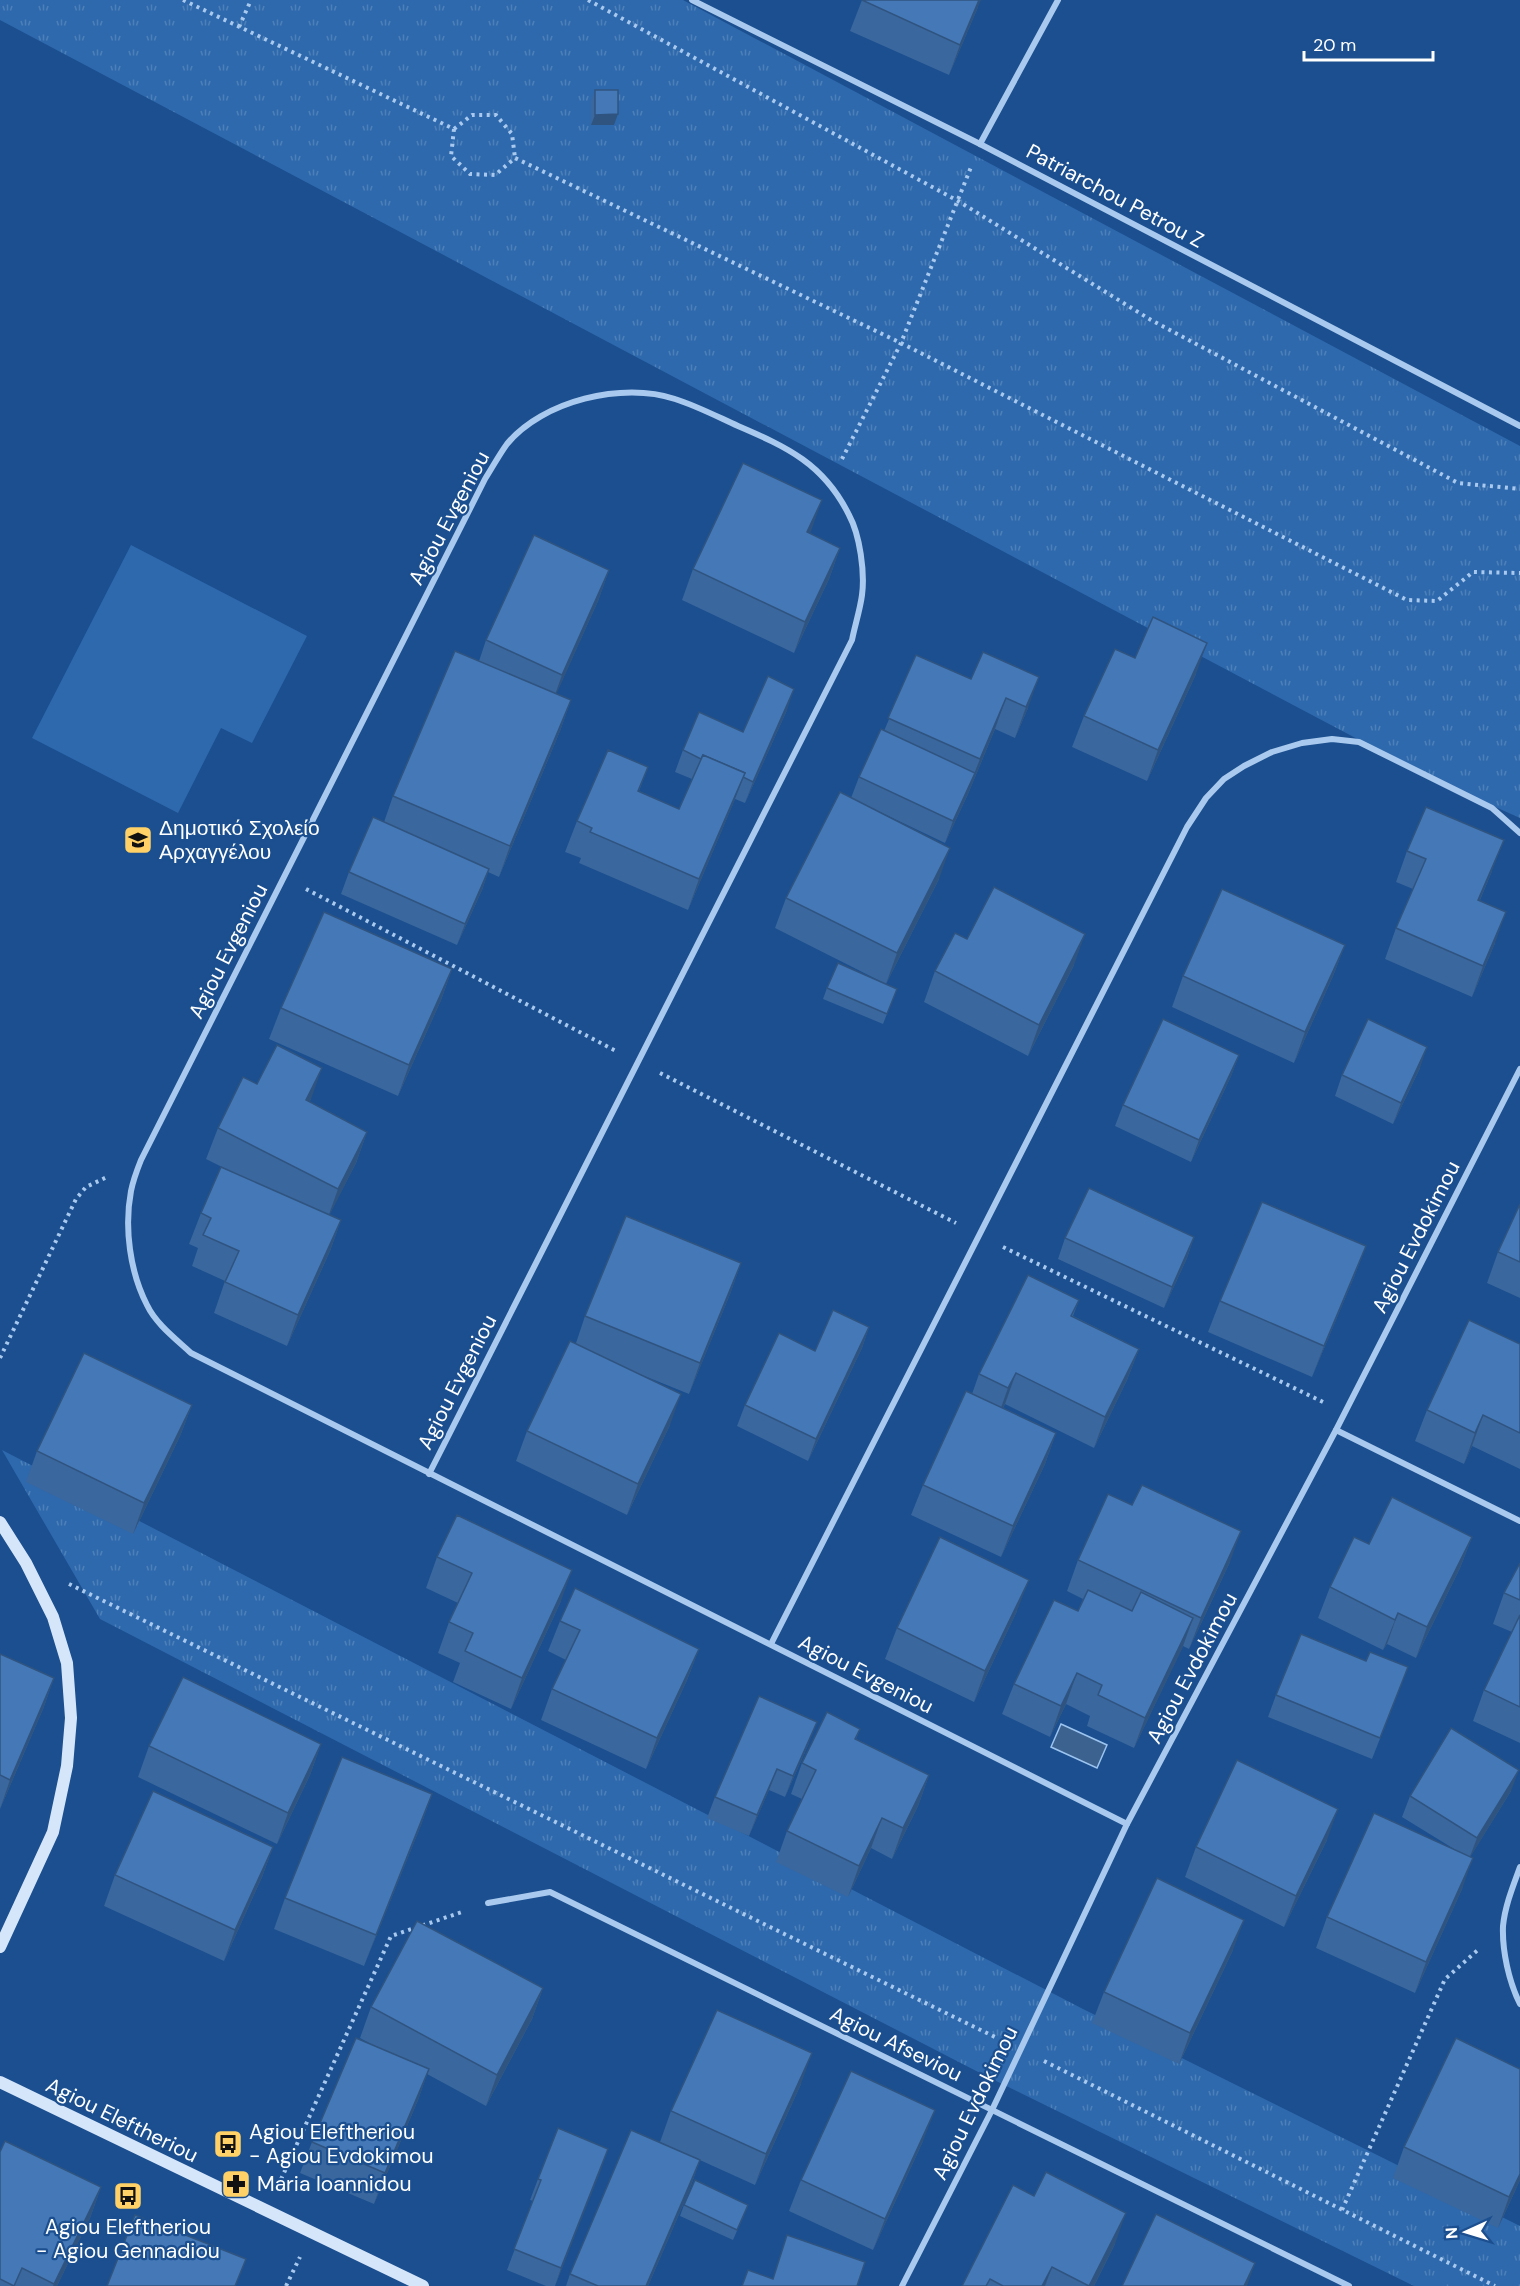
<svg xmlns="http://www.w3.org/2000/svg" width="1520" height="2286" font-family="'DM Sans',sans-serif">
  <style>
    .park { fill: url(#park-tufts) }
    .garden { fill: #2e69ad }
    .water { fill: #3c6290; stroke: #9cc4f0; stroke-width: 1.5 }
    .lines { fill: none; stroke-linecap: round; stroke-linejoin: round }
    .path { stroke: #a9c9ee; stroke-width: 4; stroke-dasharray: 3 4.5; stroke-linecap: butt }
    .street { stroke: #a9c9ee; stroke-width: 6 }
    .secondary { stroke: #d6e6fa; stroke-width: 12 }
    .wall { fill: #3a679d }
    .shaded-wall { fill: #305480 }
    .building { fill: #4478b7; stroke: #305480; stroke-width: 1.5 }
    .labels { text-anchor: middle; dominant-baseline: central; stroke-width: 4.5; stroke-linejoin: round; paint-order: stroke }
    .street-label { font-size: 21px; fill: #fff; stroke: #1b4f8f }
    .poi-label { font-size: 21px; fill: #fff; stroke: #1b4f8f; text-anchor: start }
  </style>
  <defs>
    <pattern id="park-tufts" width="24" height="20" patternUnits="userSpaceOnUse" patternTransform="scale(1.5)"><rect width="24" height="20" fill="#2e69ad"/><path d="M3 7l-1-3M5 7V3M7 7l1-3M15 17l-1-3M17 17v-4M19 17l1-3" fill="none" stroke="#4d80b9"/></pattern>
  </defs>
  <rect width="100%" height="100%" fill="#1b4f8f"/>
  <!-- park -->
  <g class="park">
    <polygon points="0,0 683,0 1520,446 1520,818 1433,779 0,20"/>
    <polygon points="2,1450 1083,2009 1520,2226 1520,2286 1414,2286 984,2075 100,1619"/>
  </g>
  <!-- garden -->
  <polygon class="garden" points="131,545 307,636 252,743 221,728 178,813 32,738"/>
  <!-- water -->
  <polygon class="water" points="1061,1724 1107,1745 1097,1768 1051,1747"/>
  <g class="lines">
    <!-- path -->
    <g class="path">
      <polyline points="183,0 454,129 451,156 470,174 495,175 515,158 901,343 1407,600 1437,601 1473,572 1520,573"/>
      <polyline points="588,0 958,201 1151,320 1458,483 1520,489"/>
      <polyline points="239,27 251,0"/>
      <polyline points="454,129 472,115 496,115 512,134 515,158"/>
      <polyline points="842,459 901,343 971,167"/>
      <polyline points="306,889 616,1051"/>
      <polyline points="660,1073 956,1223"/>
      <polyline points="1003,1247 1323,1402"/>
      <polyline points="0,1358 76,1199 86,1187 107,1177"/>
      <polyline points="69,1584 997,2038"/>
      <polyline points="1044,2061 1495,2286"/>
      <polyline points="278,2186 391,1936 465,1911"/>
      <polyline points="1342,2210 1445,1979 1479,1949"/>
      <polyline points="286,2286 300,2257"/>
    </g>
    <!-- street -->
    <g class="street">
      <polyline points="692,0 980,144 1520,426"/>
      <polyline points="980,144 1058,0"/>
      <polyline points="1336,1430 1520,1521"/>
      <path d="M429,1474l423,-834c3,-15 8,-30 10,-45 3,-22 -2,-60 -13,-80 -25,-51 -62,-68 -111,-89 -20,-9 -41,-20 -63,-27 -52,-18 -133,2 -168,45 -8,11 -15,24 -22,35l-344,681c-4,10 -8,21 -10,31 -7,37 -1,81 16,114 9,19 29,34 44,48l936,471"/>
      <polyline points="771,1644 1187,827 1206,798 1224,779 1244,766 1272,752 1302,743 1332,739 1359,742 1492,808 1520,833"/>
      <path d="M1520,1867c-7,19 -15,39 -17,59 -1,25 6,56 17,78"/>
      <polyline points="488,1903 550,1892 1349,2286"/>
      <polyline points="902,2286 992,2110 1127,1824 1336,1430 1520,1069"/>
    </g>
    <!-- secondary -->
    <g class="secondary">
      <polyline points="0,1522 26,1563 53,1617 67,1663 71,1718 67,1766 53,1832 0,1947"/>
      <polyline points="0,2082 423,2286"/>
    </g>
  </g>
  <!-- wall -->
  <g class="wall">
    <polygon points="862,0 978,7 949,75 850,31"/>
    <polygon points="595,90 614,125 591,125 591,101"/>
    <polygon points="810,533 840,548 829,579 794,653 682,600 693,569"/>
    <polygon points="609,570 598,601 556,694 571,700 560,731 499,877 488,872 482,890 457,945 341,894 349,872 384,822 393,796 479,661 486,640"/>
    <polygon points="916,655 1028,708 1015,738 995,729 968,794 945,843 865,805 939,879 886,984 897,989 883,1024 823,999 827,988 882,982 775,928 786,898 851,798 859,777 884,731"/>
    <polygon points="1135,658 1196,674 1147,781 1072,747 1084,716"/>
    <polygon points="787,710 745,803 735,799 688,910 579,863 581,858 565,852 577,821 648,767 639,791 679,809 692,779 675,772 683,750 743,732"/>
    <polygon points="1407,851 1492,871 1480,900 1495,943 1472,997 1385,959 1396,928 1413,889 1396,882"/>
    <polygon points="967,939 1074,965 1028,1056 924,1002 935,971"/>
    <polygon points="1345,945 1333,976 1294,1063 1172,1007 1183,976"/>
    <polygon points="452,969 441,1000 398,1096 269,1039 281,1008"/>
    <polygon points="1239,1055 1231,1076 1191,1162 1115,1126 1123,1105"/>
    <polygon points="1420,1068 1393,1124 1335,1096 1342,1075"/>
    <polygon points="257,1084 311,1099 309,1102 367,1132 356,1163 329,1215 341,1220 330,1251 287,1346 214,1313 225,1281 192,1266 198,1248 189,1244 201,1213 228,1170 206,1159 218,1128"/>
    <polygon points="1520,1204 1520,1298 1487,1283 1498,1252"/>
    <polygon points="1194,1237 1187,1258 1164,1308 1058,1259 1065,1238"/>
    <polygon points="1366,1246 1354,1277 1312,1377 1208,1332 1220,1301"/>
    <polygon points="741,1263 730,1294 689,1394 637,1373 670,1425 627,1515 516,1461 527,1431 576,1343 585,1316"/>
    <polygon points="1079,1300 1073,1316 1139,1349 1127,1380 1094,1448 1005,1404 1003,1408 1056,1433 1045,1464 1001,1557 911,1515 923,1485 972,1394 979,1374"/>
    <polygon points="869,1327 862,1348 808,1461 737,1426 745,1405 815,1351"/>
    <polygon points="1520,1344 1520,1469 1472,1446 1464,1464 1415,1441 1427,1410"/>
    <polygon points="192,1405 180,1436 133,1534 26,1482 37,1451"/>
    <polygon points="1472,1537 1460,1568 1416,1658 1387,1644 1383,1650 1318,1618 1330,1587 1369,1544"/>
    <polygon points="437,1557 561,1601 511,1709 453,1682 460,1663 438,1653 449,1622 458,1603 426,1588"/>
    <polygon points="1078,1560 1230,1562 1189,1649 1183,1646 1134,1748 1087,1726 1090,1716 1066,1704 1050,1737 1002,1714 1014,1684 1078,1611 1083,1599 1067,1591"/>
    <polygon points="1520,1563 1520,1743 1473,1721 1484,1690 1512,1632 1493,1624 1504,1593"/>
    <polygon points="1017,1611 974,1702 885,1659 897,1628"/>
    <polygon points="560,1621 699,1649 687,1680 646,1769 541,1720 552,1689 566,1660 548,1651"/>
    <polygon points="0,1654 54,1678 43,1709 0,1809"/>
    <polygon points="1366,1661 1400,1688 1372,1759 1268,1717 1276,1695"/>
    <polygon points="860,1729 856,1739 929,1775 918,1806 892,1859 871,1848 848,1897 776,1862 787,1831 802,1799 791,1794 802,1763"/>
    <polygon points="809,1743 785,1797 769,1790 749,1836 707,1818 715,1797"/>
    <polygon points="321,1744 310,1775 277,1844 138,1777 149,1746"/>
    <polygon points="1511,1791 1470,1857 1462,1889 1415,1993 1316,1948 1327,1917 1454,1849 1402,1817 1410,1796"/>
    <polygon points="432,1794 421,1825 364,1966 274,1929 285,1898"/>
    <polygon points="1327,1840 1284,1927 1185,1877 1196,1847"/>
    <polygon points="273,1847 262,1877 224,1961 104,1906 115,1875"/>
    <polygon points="1233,1950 1179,2064 1092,2023 1104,1992"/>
    <polygon points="543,1988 532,2019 486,2106 427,2074 418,2100 374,2204 300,2173 312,2142 380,2049 360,2038 371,2007"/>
    <polygon points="801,2084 755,2185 660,2142 671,2111"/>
    <polygon points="923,2141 873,2250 789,2211 801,2180"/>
    <polygon points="1404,2147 1520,2180 1498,2228 1393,2178"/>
    <polygon points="608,2149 555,2286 546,2286 507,2270 533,2201 530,2200 538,2179"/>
    <polygon points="0,2152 101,2187 90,2218 57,2286 0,2286"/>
    <polygon points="700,2160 689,2191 648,2286 566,2286 570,2274"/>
    <polygon points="684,2205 744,2215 733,2240 680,2216"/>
    <polygon points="1115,2244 1094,2286 962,2286"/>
  </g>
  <!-- shaded-wall -->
  <g class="shaded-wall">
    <polygon points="979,0 981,0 978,7 949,75 960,45"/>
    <polygon points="618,114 614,125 591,125 595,115"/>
    <polygon points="822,500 811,531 796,563 807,532"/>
    <polygon points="840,548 829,579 794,653 805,622"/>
    <polygon points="609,570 598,601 551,706 562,675"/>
    <polygon points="1207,643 1196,674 1147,781 1158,750"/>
    <polygon points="1039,677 1028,708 1015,738 1026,707"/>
    <polygon points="794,689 787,710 745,803 753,782"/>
    <polygon points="1006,698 995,729 968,794 945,843 953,821 972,779 980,759"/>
    <polygon points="571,700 560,731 499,877 510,846"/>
    <polygon points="745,773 733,804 688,910 699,879"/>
    <polygon points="1504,840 1492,871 1467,930 1478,900"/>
    <polygon points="950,848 939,879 886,984 897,953"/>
    <polygon points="489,869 482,890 457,945 465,924"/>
    <polygon points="1506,912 1495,943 1472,997 1483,966"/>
    <polygon points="1085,934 1074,965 1028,1056 1039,1025"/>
    <polygon points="1345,945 1333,976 1294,1063 1305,1032"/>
    <polygon points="452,969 441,1000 398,1096 409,1065"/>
    <polygon points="1427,1047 1420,1068 1393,1124 1401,1103"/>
    <polygon points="1239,1055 1231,1076 1191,1162 1199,1140"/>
    <polygon points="322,1068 311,1099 295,1131 306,1100"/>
    <polygon points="367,1132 356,1163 327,1220 338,1189"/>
    <polygon points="341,1220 330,1251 287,1346 298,1315"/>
    <polygon points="1194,1237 1187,1258 1164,1308 1172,1287"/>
    <polygon points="1366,1246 1354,1277 1312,1377 1324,1346"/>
    <polygon points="741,1263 730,1294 689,1394 700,1363"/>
    <polygon points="869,1327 862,1348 808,1461 816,1439"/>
    <polygon points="1139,1349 1127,1380 1094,1448 1105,1417"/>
    <polygon points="1016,1373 1005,1404 997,1419 1008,1388"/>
    <polygon points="681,1394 670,1425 627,1515 638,1484"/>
    <polygon points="192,1405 180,1436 133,1534 144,1503"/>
    <polygon points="1483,1415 1472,1446 1464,1464 1475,1433"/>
    <polygon points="1056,1433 1045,1464 1001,1557 1013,1526"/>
    <polygon points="1241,1531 1230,1562 1189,1649 1201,1618"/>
    <polygon points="1472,1537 1460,1568 1416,1658 1427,1627"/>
    <polygon points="572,1570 561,1601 511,1709 522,1678"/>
    <polygon points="1029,1580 1017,1611 974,1702 985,1671"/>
    <polygon points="1398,1613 1387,1644 1383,1650 1395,1620"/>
    <polygon points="1193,1618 1182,1649 1134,1748 1145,1718"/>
    <polygon points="699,1649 687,1680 646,1769 657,1738"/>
    <polygon points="1077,1673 1066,1704 1050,1737 1061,1706"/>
    <polygon points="54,1678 43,1709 0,1809 10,1780"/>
    <polygon points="817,1722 809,1743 785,1797 793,1776"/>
    <polygon points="321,1744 310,1775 277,1844 288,1813"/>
    <polygon points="777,1769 769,1790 749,1836 757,1815"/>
    <polygon points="1519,1770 1511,1791 1469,1859 1477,1838"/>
    <polygon points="929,1775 918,1806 892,1859 903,1828"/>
    <polygon points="432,1794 421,1825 364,1966 376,1935"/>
    <polygon points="1338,1809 1327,1840 1284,1927 1296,1896"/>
    <polygon points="882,1818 871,1848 848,1897 859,1866"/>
    <polygon points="273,1847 262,1877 224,1961 235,1930"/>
    <polygon points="1473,1858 1462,1889 1415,1993 1426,1962"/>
    <polygon points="1244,1920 1233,1950 1179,2064 1190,2033"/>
    <polygon points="543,1988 532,2019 486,2106 497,2075"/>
    <polygon points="812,2053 801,2084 755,2185 766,2154"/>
    <polygon points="429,2069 418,2100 374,2204 385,2173"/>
    <polygon points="935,2110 923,2141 873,2250 885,2219"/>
    <polygon points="608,2149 601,2170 555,2286 561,2268"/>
    <polygon points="700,2160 689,2191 648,2286 646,2286"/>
    <polygon points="1520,2174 1520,2180 1498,2228 1509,2197"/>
    <polygon points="101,2187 90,2218 57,2286 53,2286"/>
    <polygon points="1126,2213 1115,2244 1094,2286 1089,2286"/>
    <polygon points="1255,2263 1247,2286 1244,2286"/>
    <polygon points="1052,2267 1045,2286 1042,2286"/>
  </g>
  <!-- building -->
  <g class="building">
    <polygon points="862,0 979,0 960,45"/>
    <polygon points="595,90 618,90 618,114 595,115"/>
    <polygon points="743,463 822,500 807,532 840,548 805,622 693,569"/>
    <polygon points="534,535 609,570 562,675 486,640"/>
    <polygon points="1153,617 1207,643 1158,750 1084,716 1115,649 1135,658"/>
    <polygon points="455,651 571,700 510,846 393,796"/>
    <polygon points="983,652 1039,677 1026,707 1006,698 980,759 888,718 916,655 971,679"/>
    <polygon points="768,676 794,689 753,782 743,777 745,773 703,755 701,759 683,750 699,712 743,732"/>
    <polygon points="881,729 975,773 953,821 859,777"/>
    <polygon points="608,750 648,767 638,791 679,809 703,755 745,773 699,879 590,832 592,828 577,821"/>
    <polygon points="840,792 950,848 897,953 786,898"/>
    <polygon points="1426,807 1504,840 1478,900 1506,912 1483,966 1396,928 1426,859 1407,851"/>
    <polygon points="373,817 489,869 465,924 349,872"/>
    <polygon points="994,887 1085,934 1039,1025 935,971 955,933 967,939"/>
    <polygon points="1222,889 1345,945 1305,1032 1183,976"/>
    <polygon points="324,912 452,969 409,1065 281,1008"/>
    <polygon points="838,963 897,989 887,1014 827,988"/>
    <polygon points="1163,1019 1239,1055 1199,1140 1123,1105"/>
    <polygon points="1368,1019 1427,1047 1401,1103 1342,1075"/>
    <polygon points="277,1045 322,1068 306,1100 367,1132 338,1189 218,1128 243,1077 257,1084"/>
    <polygon points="221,1167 341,1220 298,1315 225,1282 239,1251 203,1235 211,1218 201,1213"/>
    <polygon points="1089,1188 1194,1237 1172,1287 1065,1238"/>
    <polygon points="1262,1202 1366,1246 1324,1346 1220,1301"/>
    <polygon points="1520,1204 1520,1262 1498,1252"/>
    <polygon points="626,1216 741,1263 700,1363 585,1316"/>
    <polygon points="1028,1275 1079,1300 1071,1316 1139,1349 1105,1417 1016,1373 1008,1388 979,1374"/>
    <polygon points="833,1310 869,1327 816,1439 745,1405 779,1333 815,1351"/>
    <polygon points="1469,1320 1520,1344 1520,1433 1483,1415 1475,1433 1427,1410"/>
    <polygon points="570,1341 681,1394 638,1484 527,1431"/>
    <polygon points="84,1353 192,1405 144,1503 37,1451"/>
    <polygon points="966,1391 1056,1433 1013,1526 923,1485"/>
    <polygon points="1142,1485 1241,1531 1201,1618 1078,1560 1108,1494 1132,1505"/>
    <polygon points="1392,1497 1472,1537 1427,1627 1398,1613 1395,1620 1330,1587 1354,1537 1369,1544"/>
    <polygon points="457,1515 572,1570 522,1678 465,1651 473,1633 449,1622 472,1573 437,1557"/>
    <polygon points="940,1537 1029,1580 985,1671 897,1628"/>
    <polygon points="1520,1563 1520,1600 1504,1593"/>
    <polygon points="575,1588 699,1649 657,1738 552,1689 580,1630 560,1621"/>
    <polygon points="1088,1590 1132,1611 1141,1592 1193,1618 1145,1718 1098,1695 1102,1685 1077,1673 1061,1706 1014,1684 1054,1600 1078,1611"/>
    <polygon points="1520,1615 1520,1707 1484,1690"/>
    <polygon points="1301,1634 1366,1661 1370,1652 1408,1667 1380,1738 1276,1695"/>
    <polygon points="0,1654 54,1678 10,1780 0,1775"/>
    <polygon points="183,1677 321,1744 288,1813 149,1746"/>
    <polygon points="759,1696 817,1722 793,1776 777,1769 757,1815 715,1797"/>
    <polygon points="827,1712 860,1729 855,1739 929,1775 903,1828 882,1818 859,1866 787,1831 816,1770 802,1763"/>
    <polygon points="1451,1728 1519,1770 1477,1838 1410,1796"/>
    <polygon points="342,1757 432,1794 376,1935 285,1898"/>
    <polygon points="1237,1760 1338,1809 1296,1896 1196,1847"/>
    <polygon points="153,1791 273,1847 235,1930 115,1875"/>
    <polygon points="1374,1813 1473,1858 1426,1962 1327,1917"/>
    <polygon points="1157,1878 1244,1920 1190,2033 1104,1992"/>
    <polygon points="417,1921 543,1988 497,2075 371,2007"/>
    <polygon points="717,2010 812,2053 766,2154 671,2111"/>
    <polygon points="356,2038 429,2069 385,2173 312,2142"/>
    <polygon points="1456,2038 1520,2069 1520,2174 1509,2197 1404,2147"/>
    <polygon points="851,2071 935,2110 885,2219 801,2180"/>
    <polygon points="558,2128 608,2149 561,2268 514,2249 541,2180 538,2179"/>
    <polygon points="631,2130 700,2160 646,2286 598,2286 570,2274"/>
    <polygon points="5,2141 101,2187 54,2284 22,2268 14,2286 0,2279 0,2152"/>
    <polygon points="1046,2172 1126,2213 1089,2286 1052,2267 1042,2286 1003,2286 990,2279 986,2286 962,2286 1013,2185 1034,2196"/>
    <polygon points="695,2180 748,2205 737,2230 684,2205"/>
    <polygon points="1156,2214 1255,2263 1244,2286 1122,2286"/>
    <polygon points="135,2215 246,2259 235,2286 107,2286"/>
    <polygon points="787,2235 865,2262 857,2286 742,2286 748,2270 773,2279"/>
  </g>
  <!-- icons -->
  <defs>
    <g id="school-square" transform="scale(1.5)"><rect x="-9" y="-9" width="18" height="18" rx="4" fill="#ffd166" stroke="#1b4f8f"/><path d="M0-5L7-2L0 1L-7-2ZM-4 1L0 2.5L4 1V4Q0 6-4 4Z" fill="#111"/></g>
    <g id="bus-square" transform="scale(1.5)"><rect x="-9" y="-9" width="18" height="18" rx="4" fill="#ffd166" stroke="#1b4f8f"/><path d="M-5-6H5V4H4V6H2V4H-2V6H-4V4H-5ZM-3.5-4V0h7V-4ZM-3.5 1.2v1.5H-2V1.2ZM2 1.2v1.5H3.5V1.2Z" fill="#111"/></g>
    <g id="pharmacy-square" transform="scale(1.5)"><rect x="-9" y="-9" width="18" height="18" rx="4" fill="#ffd166" stroke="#1b4f8f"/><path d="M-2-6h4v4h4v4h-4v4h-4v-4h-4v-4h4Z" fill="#111"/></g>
  </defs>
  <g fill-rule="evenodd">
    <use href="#school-square" x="138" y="840"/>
    <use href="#bus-square" x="228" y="2144"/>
    <use href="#pharmacy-square" x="236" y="2184"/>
    <use href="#bus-square" x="128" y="2196"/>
  </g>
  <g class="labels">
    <!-- street labels -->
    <g class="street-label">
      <text transform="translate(1115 196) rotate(28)">Patriarchou Petrou Z</text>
      <text transform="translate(449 518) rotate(-62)">Agiou Evgeniou</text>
      <text transform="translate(228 951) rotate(-63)">Agiou Evgeniou</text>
      <text transform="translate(1416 1237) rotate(-63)">Agiou Evdokimou</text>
      <text transform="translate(457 1382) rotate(-63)">Agiou Evgeniou</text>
      <text transform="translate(1192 1668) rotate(-62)">Agiou Evdokimou</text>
      <text transform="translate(866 1674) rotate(27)">Agiou Evgeniou</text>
      <text transform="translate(896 2044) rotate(26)">Agiou Afseviou</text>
      <text transform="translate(975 2103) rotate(-64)">Agiou Evdokimou</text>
      <text transform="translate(122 2120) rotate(26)">Agiou Eleftheriou</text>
    </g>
    <!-- poi labels -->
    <g class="poi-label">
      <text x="159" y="828">Δημοτικό Σχολείο<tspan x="159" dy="24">Αρχαγγέλου</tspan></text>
      <text x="249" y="2132">Agiou Eleftheriou<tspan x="249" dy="24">- Agiou Evdokimou</tspan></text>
      <text x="257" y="2184">Maria Ioannidou</text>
      <text x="128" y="2227" text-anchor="middle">Agiou Eleftheriou<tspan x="128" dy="24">- Agiou Gennadiou</tspan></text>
    </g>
  </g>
  <!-- north arrow -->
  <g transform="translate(1466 2232) rotate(266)" stroke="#1b4f8f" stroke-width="4.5" paint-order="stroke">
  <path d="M0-4.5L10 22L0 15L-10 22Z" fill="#ffffff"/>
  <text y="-9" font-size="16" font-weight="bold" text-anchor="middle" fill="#ffffff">N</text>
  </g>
  <!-- scale -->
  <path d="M1304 51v9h129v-9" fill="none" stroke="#ffffff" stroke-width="3"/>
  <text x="1313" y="51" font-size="18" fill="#ffffff" stroke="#1b4f8f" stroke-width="4.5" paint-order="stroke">20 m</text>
</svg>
